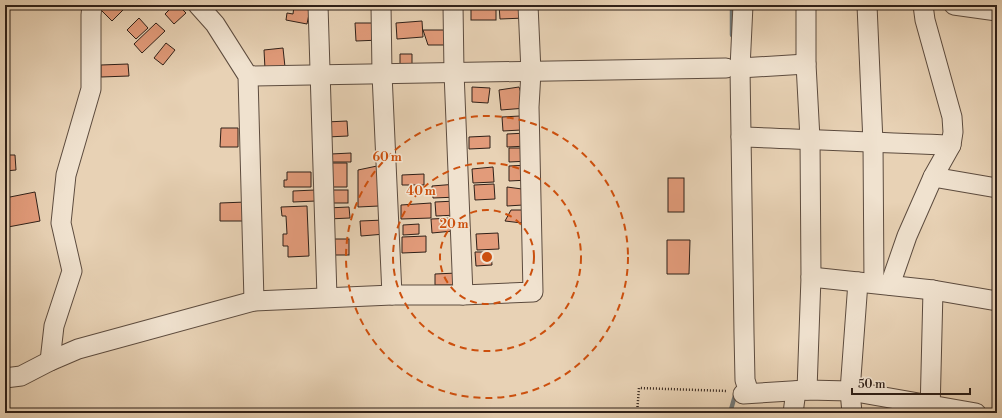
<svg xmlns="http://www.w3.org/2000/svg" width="1002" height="418" font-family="'Libre Bodoni',serif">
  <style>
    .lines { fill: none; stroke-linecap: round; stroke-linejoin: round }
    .stream { stroke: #717979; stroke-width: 4.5 }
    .building { fill: #e29b7a; stroke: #2f2018 }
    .street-casing { stroke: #5d4c3f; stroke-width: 21 }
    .path { stroke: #2f2018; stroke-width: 2.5; stroke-dasharray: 1 2; stroke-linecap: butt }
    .street { stroke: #f0e2cf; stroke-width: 19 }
    .ring { fill: none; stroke: #cc500e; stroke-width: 2; stroke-dasharray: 7 5 }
    .centre { fill: #cc500e; stroke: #f0e2cf; stroke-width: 2 }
    .ring-label { font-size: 12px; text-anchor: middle; font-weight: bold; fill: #cc500e; stroke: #f0e2cf; stroke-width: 3; stroke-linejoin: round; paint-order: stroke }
  </style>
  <rect width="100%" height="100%" fill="#e8d2b5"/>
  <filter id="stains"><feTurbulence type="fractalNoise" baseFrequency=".005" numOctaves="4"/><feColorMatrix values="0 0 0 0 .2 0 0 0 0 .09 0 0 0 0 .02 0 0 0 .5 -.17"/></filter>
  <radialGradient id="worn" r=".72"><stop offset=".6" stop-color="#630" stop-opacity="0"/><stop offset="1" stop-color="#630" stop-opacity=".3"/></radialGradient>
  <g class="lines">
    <!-- stream -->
    <g class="stream">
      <polyline points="732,5 732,35"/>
      <polyline points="730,413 736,392"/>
    </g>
  </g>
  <!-- building -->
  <g class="building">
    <polygon points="104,5 128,5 112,21 100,9"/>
    <polygon points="174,5 178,5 186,13 174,24 165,14"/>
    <polygon points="325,5 344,5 344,7 325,8"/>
    <rect x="471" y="5" width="25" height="15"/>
    <polygon points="499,5 524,5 525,18 500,19"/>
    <polygon points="294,6 310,9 307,24 286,20 287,13 293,14"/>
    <polygon points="139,18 148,28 136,39 127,30"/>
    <polygon points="422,21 423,37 397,39 396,23"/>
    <polygon points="156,23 165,31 142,53 134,44"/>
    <polygon points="355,23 381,23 381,40 356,41"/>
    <polygon points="423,30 448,30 446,45 428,45"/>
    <polygon points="166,43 175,50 163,65 154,58"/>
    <polygon points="283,48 285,67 265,69 264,50"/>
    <polygon points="400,54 412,54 412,69 400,70"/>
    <polygon points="128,64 129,76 101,77 101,65"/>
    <polygon points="472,87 490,88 488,103 472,102"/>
    <polygon points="519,87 526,108 501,110 499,90"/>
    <polygon points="520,116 521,130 503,131 502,117"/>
    <polygon points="347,121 348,136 327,137 326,122"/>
    <polygon points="221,128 238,128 238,147 220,147"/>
    <polygon points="527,133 528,146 507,147 507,134"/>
    <polygon points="490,136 490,148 469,149 469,137"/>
    <polygon points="509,148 529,148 529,161 509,162"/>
    <polygon points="351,153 351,162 331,162 331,154"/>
    <polygon points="5,155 15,155 16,170 5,171"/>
    <polygon points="328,163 347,163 347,187 329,187"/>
    <polygon points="529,165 529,180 509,181 509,166"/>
    <polygon points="377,166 379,206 358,207 358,170"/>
    <polygon points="493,167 494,182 473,183 472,169"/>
    <polygon points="287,172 311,172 311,187 284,187 284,180 287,180"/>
    <polygon points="424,174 424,185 402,185 402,175"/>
    <rect x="668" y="178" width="16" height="34"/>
    <polygon points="457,184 458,197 433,198 432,186"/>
    <polygon points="494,184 495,199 475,200 474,185"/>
    <polygon points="507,187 522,189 523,205 507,206"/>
    <polygon points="315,190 316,201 293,202 293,191"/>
    <rect x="327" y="190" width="21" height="13"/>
    <polygon points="35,192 40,221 8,227 5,212 5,198"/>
    <polygon points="456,201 457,215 436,216 435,202"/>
    <polygon points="246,202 247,221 220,221 220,203"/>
    <polygon points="431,203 431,218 401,219 401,205"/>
    <polygon points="307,206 309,256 288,257 288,246 283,246 283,234 287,234 286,216 282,216 281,207"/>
    <polygon points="349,207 350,218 328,219 327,208"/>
    <polygon points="511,210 522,210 522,223 505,221"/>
    <polygon points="453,218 453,231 432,233 431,219"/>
    <polygon points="384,220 385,234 361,236 360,221"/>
    <polygon points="419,224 419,234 403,235 403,225"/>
    <polygon points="498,233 499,249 477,250 476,234"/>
    <polygon points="426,236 426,252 402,253 402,237"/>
    <rect x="328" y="239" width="21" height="16"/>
    <polygon points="667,240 690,240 689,274 667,274"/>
    <polygon points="475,252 491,252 492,265 476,266"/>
    <polygon points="457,273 457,285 435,285 435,274"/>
  </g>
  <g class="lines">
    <!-- street casing -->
    <g class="street-casing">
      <g id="street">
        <polyline points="198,5 215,24 248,76 254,301"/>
        <polyline points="318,5 327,297"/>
        <polyline points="381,5 382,74 392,295"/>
        <polyline points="453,5 454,72 463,295"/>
        <polyline points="743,5 740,68 744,333 745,380 749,393"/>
        <polyline points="806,5 806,64 810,139 811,277 807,390"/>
        <polyline points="867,5 873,143 874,283"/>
        <polyline points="954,5 997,11"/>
        <polyline points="740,68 806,64"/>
        <path d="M248,76c159,-2 318,-4 478,-8"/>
        <path d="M741,137c70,2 140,6 210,8"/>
        <polyline points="933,177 997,188"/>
        <polyline points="811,277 933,290 997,301"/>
        <polyline points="890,285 907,236 933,177 951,145 953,132 952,117 925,20 923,5"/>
        <polyline points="50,361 54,326 72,271 61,223 66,175 91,89 91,15 92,5"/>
        <polyline points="5,378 21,376 50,361 78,349 254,301 392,295 463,295 533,292 529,107 531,72 528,5"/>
        <polyline points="743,394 807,390 850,391 976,413"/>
        <polyline points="793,413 796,391"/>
        <polyline points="852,413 850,391 858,282"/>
        <polyline points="930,413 933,290"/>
      </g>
    </g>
    <!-- path -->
    <polyline class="path" points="637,413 639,388 727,391"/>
    <!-- street -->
    <use href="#street" class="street"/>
  </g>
  <!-- distance rings -->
  <g class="ring">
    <circle cx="487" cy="257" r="47"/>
    <circle cx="487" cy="257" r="94"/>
    <circle cx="487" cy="257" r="141"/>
  </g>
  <circle cx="487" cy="257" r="6" class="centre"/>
  <g class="ring-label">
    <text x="387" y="161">60 m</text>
    <text x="421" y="195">40 m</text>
    <text x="454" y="228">20 m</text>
  </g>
  <!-- margin -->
  <rect width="1002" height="418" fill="none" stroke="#e8d2b5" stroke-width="20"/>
  <rect x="6" y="6" width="990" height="406" fill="none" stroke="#2f2018" stroke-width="2"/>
  <rect x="10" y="10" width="982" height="398" fill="none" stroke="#2f2018"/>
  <!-- scale -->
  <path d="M852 388v6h118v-6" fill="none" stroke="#2f2018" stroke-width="2"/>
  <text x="858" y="388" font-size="12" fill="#2f2018" stroke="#f0e2cf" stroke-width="3" paint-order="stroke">50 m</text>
  <rect width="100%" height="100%" filter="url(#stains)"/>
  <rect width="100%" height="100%" fill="url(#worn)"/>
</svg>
